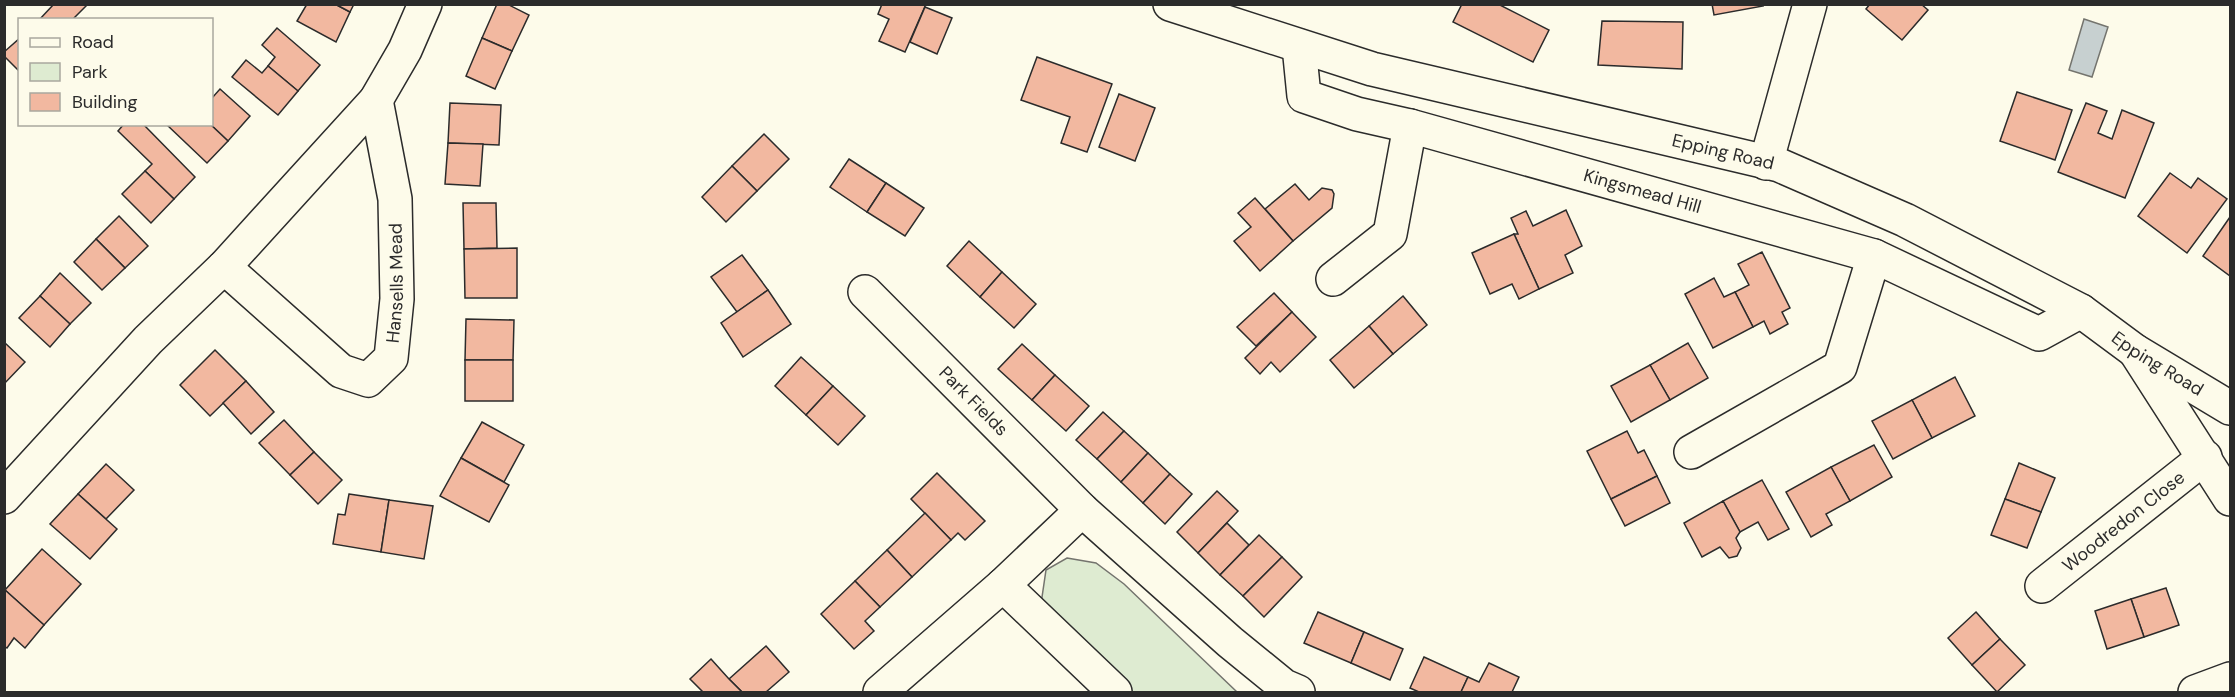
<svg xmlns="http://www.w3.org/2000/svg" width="2235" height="697" font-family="'DM Sans',sans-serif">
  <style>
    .green { fill: #deebd1; stroke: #74746e; stroke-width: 1.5 }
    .water { fill: #c7d0d0; stroke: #74746e; stroke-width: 1.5 }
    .building { fill: #f2b8a0; stroke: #2b2b2b; stroke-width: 1.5 }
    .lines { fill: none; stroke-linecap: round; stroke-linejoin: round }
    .minor-casing { stroke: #2b2b2b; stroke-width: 36 }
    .major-casing { stroke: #2b2b2b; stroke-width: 36 }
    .minor { stroke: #fdfbea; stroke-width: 33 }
    .major { stroke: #fdfbea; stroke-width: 33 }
    .labels { text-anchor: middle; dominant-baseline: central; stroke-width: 4.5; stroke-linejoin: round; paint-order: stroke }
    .street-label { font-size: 18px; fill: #2b2b2b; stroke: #fdfbea }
  </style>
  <rect width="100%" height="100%" fill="#fdfbea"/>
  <!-- green -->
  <polygon class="green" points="1067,558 1096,563 1124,584 1237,692 1115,692 1041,604 1046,570"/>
  <!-- water -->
  <polygon class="water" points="2084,19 2108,27 2092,77 2069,70"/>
  <!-- building -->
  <g class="building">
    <polygon points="54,4 88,4 72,20 39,20"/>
    <polygon points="307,4 335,4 350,12 336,42 297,21"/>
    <polygon points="335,4 354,4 350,12"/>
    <polygon points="497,4 507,4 529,15 512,51 482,38"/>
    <polygon points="882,4 926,4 905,52 879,41 889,19 878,14"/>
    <polygon points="1462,4 1498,4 1549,30 1533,62 1453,22"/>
    <polygon points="1712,4 1762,4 1763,6 1714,15"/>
    <polygon points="1870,4 1921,4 1928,10 1902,40 1866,9"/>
    <polygon points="925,7 952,18 937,54 910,42"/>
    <polygon points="1602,21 1683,22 1682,69 1598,65"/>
    <polygon points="277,28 320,65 298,91 268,66 275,57 262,45"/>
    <polygon points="20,38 20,70 19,71 4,56 4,52"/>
    <polygon points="482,38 512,51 495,89 466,76"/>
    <polygon points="1037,57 1112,84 1087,152 1061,143 1070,117 1021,100"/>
    <polygon points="246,60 262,73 268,66 298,91 278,115 232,77"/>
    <polygon points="220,89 250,116 228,141 210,124 212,98"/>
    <polygon points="2017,92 2072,110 2055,160 2000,141"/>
    <polygon points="1119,94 1155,108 1135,161 1099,147"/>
    <polygon points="450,103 501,105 499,145 448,143"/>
    <polygon points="2086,103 2107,111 2098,133 2112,139 2122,110 2154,123 2125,198 2058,172"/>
    <polygon points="124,124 143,124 195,177 174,199 145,171 152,164 118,131"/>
    <polygon points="166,124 210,124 228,141 207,163"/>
    <polygon points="764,134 789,159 757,191 732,166"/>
    <polygon points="448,143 483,144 480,186 445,184"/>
    <polygon points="849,159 886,183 867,212 830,187"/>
    <polygon points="732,166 757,191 726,222 702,197"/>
    <polygon points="145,171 174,199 151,223 122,194"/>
    <polygon points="2170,173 2191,188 2198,178 2227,199 2187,253 2138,216"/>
    <polygon points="886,183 924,208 905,236 867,212"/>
    <polygon points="1295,184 1309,200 1322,188 1332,190 1334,194 1332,208 1293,241 1265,209"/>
    <polygon points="1255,198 1293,241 1260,271 1234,241 1251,227 1238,213"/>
    <polygon points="463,203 496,203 497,248 464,249"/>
    <polygon points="1566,210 1582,246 1565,255 1573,273 1539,289 1514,234 1518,234 1511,218 1526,211 1533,226"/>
    <polygon points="119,216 148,246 125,268 96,239"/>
    <polygon points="2230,217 2230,276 2203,256"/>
    <polygon points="1514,234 1539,289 1519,299 1512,284 1490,294 1472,253"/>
    <polygon points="96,239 125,268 102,290 74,262"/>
    <polygon points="969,241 1002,272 980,297 947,266"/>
    <polygon points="517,248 517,298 465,298 464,249"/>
    <polygon points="1762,252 1790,308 1782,312 1788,324 1770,334 1764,321 1753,327 1735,292 1749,285 1738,264"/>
    <polygon points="742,255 768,290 737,312 711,277"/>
    <polygon points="1002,272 1036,304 1014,328 980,297"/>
    <polygon points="60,273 91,303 70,324 40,296"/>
    <polygon points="1714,278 1724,297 1735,292 1753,327 1713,348 1685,294"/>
    <polygon points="768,290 791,324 743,357 721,323"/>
    <polygon points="1274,293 1292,312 1256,346 1237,327"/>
    <polygon points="40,296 70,324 50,347 19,318"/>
    <polygon points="1403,296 1427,325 1393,354 1369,326"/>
    <polygon points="1292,312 1316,337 1280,372 1271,362 1260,374 1245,358"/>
    <polygon points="466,319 514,320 513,360 465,360"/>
    <polygon points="1369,326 1393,354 1354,388 1330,360"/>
    <polygon points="4,342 25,362 4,384"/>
    <polygon points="1688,343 1708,378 1670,400 1650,365"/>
    <polygon points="1022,344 1055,375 1032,400 998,369"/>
    <polygon points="215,350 246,381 210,416 180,385"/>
    <polygon points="801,357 833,386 806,415 775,386"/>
    <rect x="465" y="360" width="48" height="41"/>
    <polygon points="1650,365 1670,400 1631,422 1611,386"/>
    <polygon points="1055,375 1089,406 1066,431 1032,400"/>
    <polygon points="1955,377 1975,416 1932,438 1912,400"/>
    <polygon points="246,381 274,412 251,434 223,403"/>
    <polygon points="833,386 865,416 838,445 806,415"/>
    <polygon points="1912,400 1932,438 1893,459 1872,421"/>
    <polygon points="1103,412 1124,431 1097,459 1076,440"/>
    <polygon points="284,420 314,452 290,475 259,443"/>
    <polygon points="482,422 524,445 504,482 461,458"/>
    <polygon points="1124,431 1148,453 1121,482 1097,459"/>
    <polygon points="1627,431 1638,453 1644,450 1657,476 1611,499 1587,451"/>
    <polygon points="1874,445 1892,477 1850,501 1831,467"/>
    <polygon points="314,452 342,480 318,504 290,475"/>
    <polygon points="1148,453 1170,474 1143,503 1121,482"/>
    <polygon points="461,458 509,485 489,522 440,496"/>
    <polygon points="2019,463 2055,478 2041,512 2005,499"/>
    <polygon points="106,464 134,490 106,519 78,494"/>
    <polygon points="1831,467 1850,501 1826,514 1832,525 1811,537 1786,492"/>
    <polygon points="937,473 985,521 965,540 958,533 951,540 911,499"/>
    <polygon points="1170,474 1192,494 1165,524 1143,503"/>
    <polygon points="1657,476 1670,503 1625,526 1611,499"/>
    <polygon points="1762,480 1789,529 1768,540 1758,522 1740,532 1723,501"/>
    <polygon points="1217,491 1238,511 1198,553 1177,532"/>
    <polygon points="78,494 117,529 90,559 50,524"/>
    <polygon points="349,494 389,500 381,552 333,544 338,514 345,515"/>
    <polygon points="2005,499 2041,512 2027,548 1991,535"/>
    <polygon points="389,500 433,506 424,559 381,552"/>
    <polygon points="1723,501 1740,532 1736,538 1741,548 1737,556 1729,558 1720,547 1702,557 1684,523"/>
    <polygon points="925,513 951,540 912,577 887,550"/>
    <polygon points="1227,523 1249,545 1220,575 1198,553"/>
    <polygon points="1259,535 1282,557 1243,596 1220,575"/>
    <polygon points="42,549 81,584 44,625 5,590"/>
    <polygon points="887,550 912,577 880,607 855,581"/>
    <polygon points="1282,557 1302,577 1264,617 1243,596"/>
    <polygon points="855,581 880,607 865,621 874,631 854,649 821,614"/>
    <polygon points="2166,588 2179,625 2144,637 2131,599"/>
    <polygon points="5,590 44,625 25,648 14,638 7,648 4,646"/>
    <polygon points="2131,599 2144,637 2107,649 2095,611"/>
    <polygon points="1318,612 1364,632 1351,663 1304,643"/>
    <polygon points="1976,612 2000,639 1972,665 1948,638"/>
    <polygon points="1364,632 1403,649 1390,680 1351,663"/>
    <polygon points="2000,639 2025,665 1997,692 1972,665"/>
    <polygon points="766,646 789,672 766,692 742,692 729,679"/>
    <polygon points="1424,657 1468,677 1461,692 1419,692 1410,688"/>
    <polygon points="711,659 729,679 742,692 703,692 690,679"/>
    <polygon points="1489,663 1519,677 1512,692 1461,692 1468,677 1479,682"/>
  </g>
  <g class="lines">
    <!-- minor casing -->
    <g class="minor-casing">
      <g id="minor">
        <path id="s1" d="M1299,46l5,50 53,18 53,12 464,130"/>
        <polyline points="1766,163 1810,4"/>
        <path id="s2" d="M224,267l117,104 27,9 23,-22 6,-59 -2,-100 -19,-99"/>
        <polyline points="1333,279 1390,234 1410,126"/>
        <path id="s3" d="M865,292l217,218 148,132 54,44 14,6"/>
        <polyline points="2135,351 2230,499"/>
        <polyline points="1691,452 1840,367 1874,256 2039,334 2081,311"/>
        <polyline points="4,497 148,340 224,267 376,100 405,50 425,4"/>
        <polyline points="1003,585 1115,692"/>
        <path id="s4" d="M2042,586l163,-129"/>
        <polyline points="880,692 1003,585 1082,510"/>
        <polyline points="2195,692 2230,679"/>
      </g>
    </g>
    <!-- major casing -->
    <g class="major-casing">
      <g id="major">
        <path id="s5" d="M1170,4l202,65 407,96 126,55 176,91 54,40 95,57"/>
      </g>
    </g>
    <!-- minor -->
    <use href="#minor" class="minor"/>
    <!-- major -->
    <use href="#major" class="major"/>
  </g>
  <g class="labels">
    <!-- street labels -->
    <g class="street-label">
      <text stroke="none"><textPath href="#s5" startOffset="573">Epping Road</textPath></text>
      <text stroke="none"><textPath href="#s1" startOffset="402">Kingsmead Hill</textPath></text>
      <text stroke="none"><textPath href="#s2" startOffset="292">Hansells Mead</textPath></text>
      <text stroke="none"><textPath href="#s5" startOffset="1059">Epping Road</textPath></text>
      <text stroke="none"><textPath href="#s3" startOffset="154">Park Fields</textPath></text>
      <text stroke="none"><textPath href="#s4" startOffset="104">Woodredon Close</textPath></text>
    </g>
  </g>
  <!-- border -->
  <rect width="2235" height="697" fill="none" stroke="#2b2b2b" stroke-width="12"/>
  <!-- legend -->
  <rect x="18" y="18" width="195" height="108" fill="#fdfbea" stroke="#a9a89e" stroke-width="1.5"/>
  <rect x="30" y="38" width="30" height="9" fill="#fdfbea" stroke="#a9a89e" stroke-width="1.5"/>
  <text x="72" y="48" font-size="18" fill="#2b2b2b">Road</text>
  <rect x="30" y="63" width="30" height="18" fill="#deebd1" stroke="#a9a89e" stroke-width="1.5"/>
  <text x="72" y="78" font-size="18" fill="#2b2b2b">Park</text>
  <rect x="30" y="93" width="30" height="18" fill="#f2b8a0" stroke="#a9a89e" stroke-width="1.5"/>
  <text x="72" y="108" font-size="18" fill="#2b2b2b">Building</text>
</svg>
